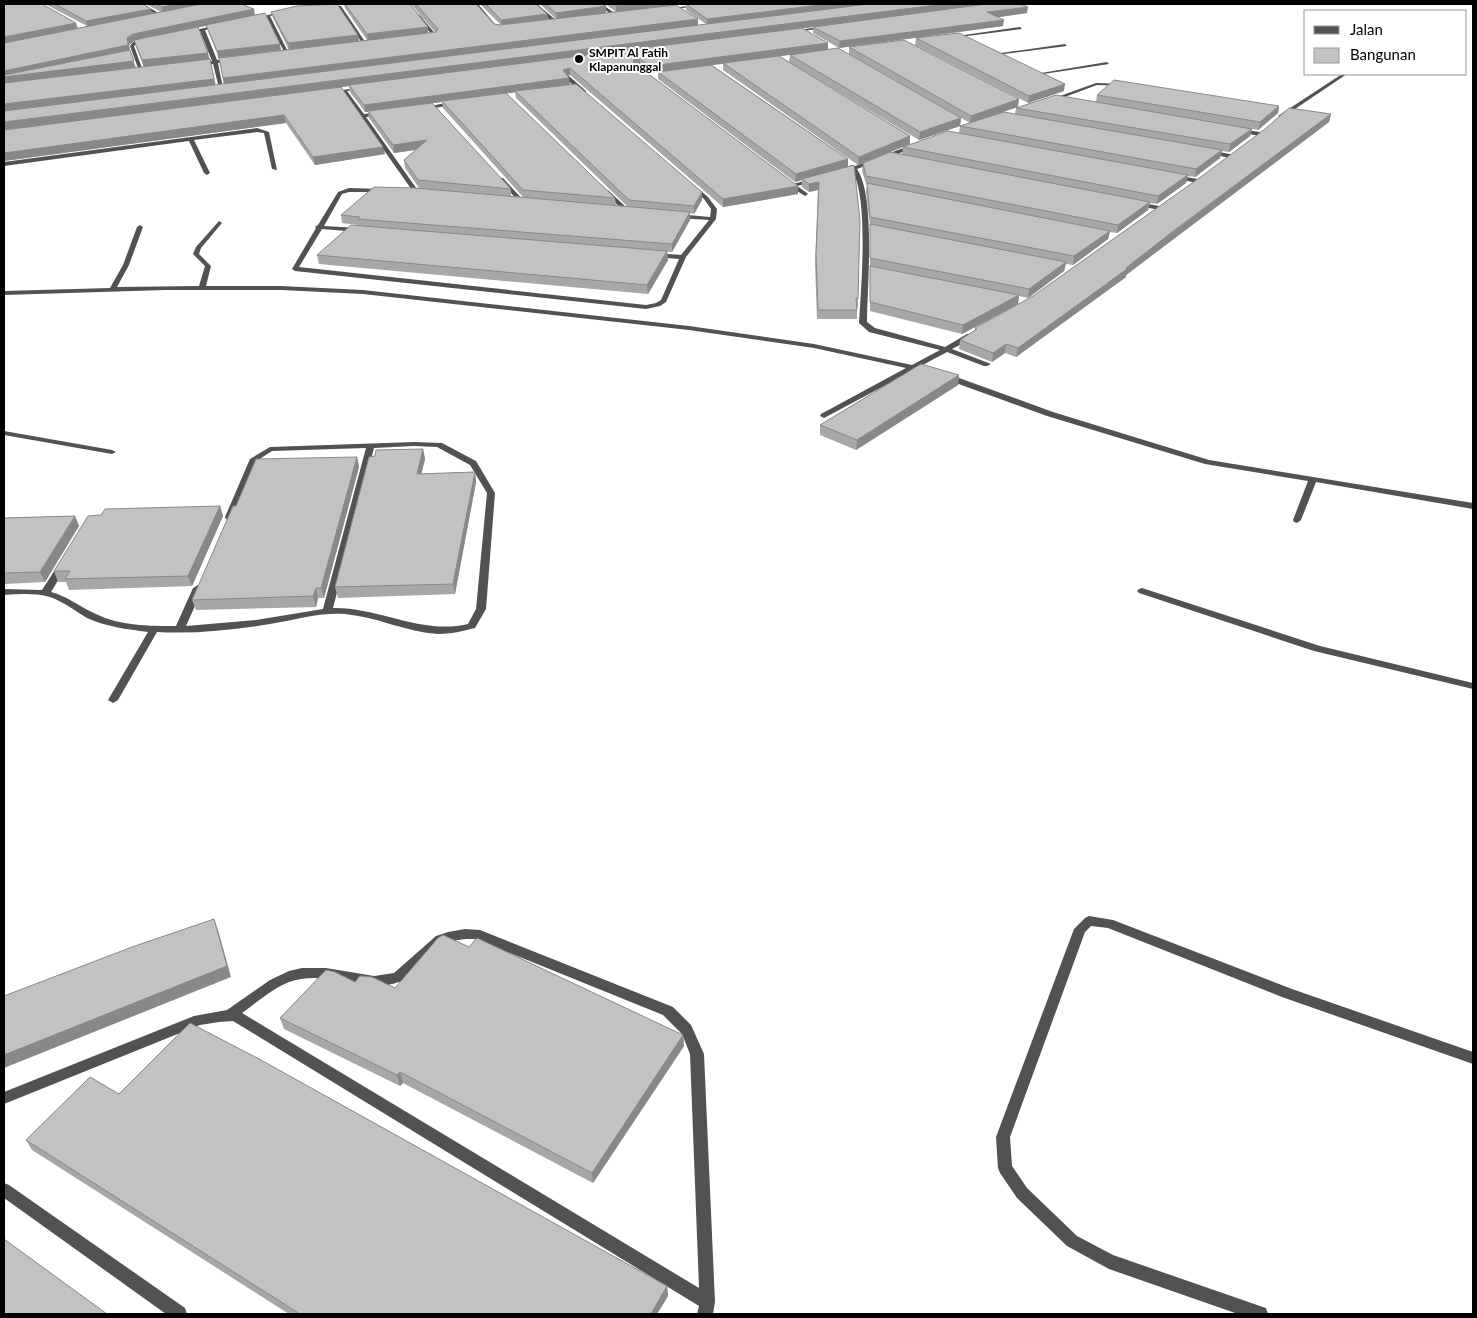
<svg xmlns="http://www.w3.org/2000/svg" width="1477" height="1318" font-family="Lato,sans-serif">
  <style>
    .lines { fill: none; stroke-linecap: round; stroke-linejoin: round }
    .minor { fill: #525252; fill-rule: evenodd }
    .wall { fill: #a7a7a7; fill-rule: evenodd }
    .shaded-wall { fill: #888 }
    .building { fill: #c2c2c2; stroke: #888 }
    .poi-dot { fill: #000; stroke: #fff; stroke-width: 2 }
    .labels { text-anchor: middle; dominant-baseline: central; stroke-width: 4; stroke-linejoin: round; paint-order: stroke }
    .far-poi-label { font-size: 12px; font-weight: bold; fill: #000; stroke: #fff; text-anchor: start }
  </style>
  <rect width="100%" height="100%" fill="#fff"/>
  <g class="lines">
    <!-- minor -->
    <g class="minor">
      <polygon points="138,4 143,4 164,16 160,17"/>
      <polygon points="474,4 478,4 499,29 495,29"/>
      <polygon points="533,4 537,4 557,21 557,23 553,23"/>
      <polygon points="598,4 602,4 617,15 613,16"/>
      <polygon points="701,4 711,4 668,10 666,9"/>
      <polygon points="326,5 341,6 368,46 364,46 339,8 327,7"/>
      <polygon points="285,11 287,13 270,16 289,54 287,55 285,54 267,17 253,20 251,19"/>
      <polygon points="415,14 419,14 437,36 426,39 426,37 432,35"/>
      <polygon points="219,25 221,27 205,30 217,60 232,59 234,60 218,63 223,88 221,89 219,88 213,64 199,65 197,64 212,61 200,31 187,33 185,32"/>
      <polygon points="826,26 828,28 793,32 791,31"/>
      <polygon points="1020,27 1022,29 952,38 950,37"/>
      <polygon points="148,39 150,41 137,44 134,46 143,71 141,72 139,71 130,46 133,42"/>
      <polygon points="1065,44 1067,46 996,55 994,54"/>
      <polygon points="1107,62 1109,64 1037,75 1035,74"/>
      <polygon points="1342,74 1347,74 1283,117 1278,116"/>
      <polygon points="565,76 569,76 586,91 586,93 582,93 565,78"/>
      <polygon points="1096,83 1124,84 1126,85 1124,86 1097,85 1054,101 1049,100"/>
      <polygon points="364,87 364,89 347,91 364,114 384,112 384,114 366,117 419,192 418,193 414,193 343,92 330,93 328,92"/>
      <polygon points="456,101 458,104 423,110 420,108"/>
      <polygon points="257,128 269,132 277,170 272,169 264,133 257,132 194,140 210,173 207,175 204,173 189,141 4,166 4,162"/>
      <polygon points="1239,129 1260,132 1263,134 1260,136 1237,132 1236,131"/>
      <path d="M914,144l3,2 -1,1 -59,22c19,28 10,118 10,153l8,6 70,19 22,-13h6v4l-21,11 39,15 -4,2h-3l-37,-14 -28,15 13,2v4l-18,-3 -90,48 -4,-2 1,-2 85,-46 -92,-20 -125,-18 -326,-36 -82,-4h-116l-161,5v-4l106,-3 13,-23 14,-38 3,-2 3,2 -14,38 -12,22 82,-1 6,-20 -12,-12 3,-7 23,-26 3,2 -21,25 -2,6 12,12 -5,20h75l82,4 326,36 125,18 98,21 28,-15 -71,-18 -10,-9c2,-33 10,-127 -7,-152l-11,4 -3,-2 12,-5v-3l5,1z"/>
      <polygon points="1208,150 1230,154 1233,156 1230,158 1206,153 1205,152"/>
      <polygon points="1176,175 1197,179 1200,181 1197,183 1174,178 1174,176"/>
      <polygon points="499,178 503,178 524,201 524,203 520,203 499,180"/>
      <polygon points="815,178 818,180 817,181 797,186 807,193 808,194 805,196 786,184 789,182 793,184"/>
      <polygon points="691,186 695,186 708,197 717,209 716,219 686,257 666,302 660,306 646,309 295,271 292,269 316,228 315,227 318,225 338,192 349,188 381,189 383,190 383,192 349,192 342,194 324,226 359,228 362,230 359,232 322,229 299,267 646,305 656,303 661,300 679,259 655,257 652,255 655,253 681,255 709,220 677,218 674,216 677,214 710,217 711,209 704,199 691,188"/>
      <polygon points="604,190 608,190 629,210 629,212 625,212 604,192"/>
      <polygon points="1137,202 1159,206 1162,208 1159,210 1135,205 1134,204"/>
      <polygon points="942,374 948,374 1053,412 1209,460 1473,503 1473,509 1316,482 1301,520 1297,523 1294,522 1293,520 1308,481 1205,464 1047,416 942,378"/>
      <polygon points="4,431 112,450 116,452 112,454 4,435"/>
      <path d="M414,442l28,1 34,18 19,32 -9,116 -11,19c-12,3 -24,6 -37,6 -32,-2 -61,-17 -93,-20 -25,-2 -50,6 -75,10 -37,6 -75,10 -113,8l-39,68 -5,3 -5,-3 40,-68c-21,-3 -42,-5 -61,-14 -12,-7 -23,-16 -37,-21 -15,-4 -31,-3 -46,-2v-6l38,1 18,-28 3,-1 5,3 -17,28c16,4 29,15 45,22 24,12 53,12 80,12l17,-38 5,-3 5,3 -17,38 70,-6 67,-11 43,-161 -94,3 -14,9 -25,57 -4,3 -3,-1 -1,-2 25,-58 20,-12zM414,446l23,1 33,18 17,28 -11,116 -8,15c-47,11 -89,-17 -135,-16l41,-160z"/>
      <polygon points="1142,588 1320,646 1473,683 1473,689 1314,651 1139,593 1137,591 1139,589"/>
      <polygon points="1089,916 1113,920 1292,989 1473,1052 1473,1064 1282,997 1108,928 1091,926 1085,932 1010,1137 1012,1166 1027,1188 1077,1236 1113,1255 1260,1306 1266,1308 1268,1314 1238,1314 1109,1269 1067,1246 1017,1198 1000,1173 998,1168 996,1137 1074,929 1085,918"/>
      <path d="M465,929l15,1 193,77 18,18 13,29 11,248 -2,12h-16l2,-8 -466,-285 -14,1 -19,3 -196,79v-12l190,-76 33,-6 43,-30 19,-9 13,-3h24l48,8 20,-3 42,-37 12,-4zM475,939l188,76 19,19 8,20 9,234 -457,-275c17,-12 37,-31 59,-34 33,-6 65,15 98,3 7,-2 13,-7 18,-13 20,-21 28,-31 58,-30z"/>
      <polygon points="4,1183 9,1185 185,1308 187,1314 166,1314 4,1198"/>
    </g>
  </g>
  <!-- wall -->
  <g class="wall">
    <path d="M45,4h98l9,9 9,-1 -15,-8h95l14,11 26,35h8l-16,-32 -2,-6 87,23 1,6 8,-1 -22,-32 -1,-4h66l18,23v6l7,-1 -24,-28h65l18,20 7,1 -21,-21h56l11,10 1,6 8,-1 -16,-15h62l4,2v7l10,-1 -11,-8h69l-1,1 25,14v6l8,-1 -20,-14v-6l341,9 -29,4 5,9 -164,22 -26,-15v-6l-43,5 58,11v7l133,68 -1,8 -41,14 -130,-78 1,-7 20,-3 -31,4 131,80v8l-52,21 -135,-95v-6l-11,1 136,94v8l10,132v9l-1,-1v12h-40l-2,-55 3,-74 -9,2 -7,-5v-7l-7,2 -137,-103v-7l25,-3 -33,4 -10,-8 -2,1 160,120v8l-75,13 -153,-132 -2,1 2,9 132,107v8l-8,14 -4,-1v7l-18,32h-5l1,8 -20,34 -329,-30 -2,-9 42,-29v-1l-17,-2 -1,-8 78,-27 -14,-20 -1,-8 12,-10 -22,3 -25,-35 -1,-6h-3l-15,-20 -1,-6 -8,1 44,67 -70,11 -29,-42 -282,38 73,-133 10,-2zM206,26l2,5 11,27 5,26 -9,1 -5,-26 -12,-32zM135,40l1,7 8,20 -9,1 -5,-18 -1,-5zM515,92l1,6 112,109 -12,-2 -1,-7 -109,-105zM442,102l1,6 80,89 -12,-1v-7l-79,-86z"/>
    <polygon points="916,38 1064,91 1028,103 915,45"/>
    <polygon points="849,47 1018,107 996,114 1015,114 1016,108 1096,102 1097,95 1279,106 1278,113 1258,130 1252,129 1250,136 1229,152 1222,151 1220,158 1195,177 1188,176 1186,183 1157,204 1150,203 1148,210 1117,233 1110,232 1108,239 1073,265 1066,264 1064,271 1028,298 1019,296 1018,304 962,334 870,311 870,226 866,191 867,185 866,184 862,171 863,163 902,154 903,147 959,133 960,126 970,123 849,54"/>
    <polygon points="1331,114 1329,122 1175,238 1126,275 1126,277 1016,357 1005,353 992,362 959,349 960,340 975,330 975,328 1033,296 1202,176"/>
    <polygon points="959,375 958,385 856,450 820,435 820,425"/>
    <polygon points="423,449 425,459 421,474 475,472 476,482 455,594 338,598 335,587 375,456"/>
    <polygon points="357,457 359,467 324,598 318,598 316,607 196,610 192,600 236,506"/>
    <polygon points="220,506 223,516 192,586 69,590 66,582 58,582 54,571 101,515"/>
    <polygon points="75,516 79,526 45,582 4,584 4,518"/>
    <polygon points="469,947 683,1035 684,1046 593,1183 403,1083 400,1086 284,1029 280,1018 355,982 395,988"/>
    <polygon points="26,1140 667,1286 668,1296 657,1314 289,1314 32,1150"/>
  </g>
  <!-- shaded-wall -->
  <g class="shaded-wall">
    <polygon points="178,4 214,4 163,13 162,7"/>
    <polygon points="633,4 674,4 673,5 616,12 616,6"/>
    <polygon points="828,4 879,4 707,25 707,19"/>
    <polygon points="945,4 994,4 4,130 4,122"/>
    <polygon points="606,6 606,13 557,19 556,13"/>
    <polygon points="1028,7 1027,13 987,19 987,12"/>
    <polygon points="151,9 153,15 88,27 86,21"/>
    <polygon points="254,9 255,16 135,40 129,45 130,52 136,68 4,84 4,71 127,38 133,34"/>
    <polygon points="547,14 548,21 502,26 501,20"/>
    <polygon points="698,19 698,26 224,85 223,78"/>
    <polygon points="1004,20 1003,26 839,48 840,41"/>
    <polygon points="76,23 78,29 4,44 4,37"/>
    <polygon points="428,27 428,34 368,41 367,34"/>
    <polygon points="358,35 359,42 289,50 288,43"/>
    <polygon points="828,43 828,50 650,73 650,66"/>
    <polygon points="280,44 281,50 218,58 217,51"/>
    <polygon points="208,53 209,59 144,67 142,60"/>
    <polygon points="210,59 216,86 4,112 4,104"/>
    <polygon points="640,59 640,65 633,67 633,60"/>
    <polygon points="570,68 570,75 563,77 563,70"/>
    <polygon points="569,78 570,85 365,112 364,105"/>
    <polygon points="1065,84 1064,91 1028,103 1029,96"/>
    <polygon points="1019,99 1018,107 970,123 971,116"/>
    <polygon points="1279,106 1278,113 1258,130 1260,122"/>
    <polygon points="1331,114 1329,122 1175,238 1126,275 1126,277 1016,357 1018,348"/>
    <polygon points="284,115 286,123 4,161 4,153"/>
    <polygon points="961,118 960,126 919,140 920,132"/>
    <polygon points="1252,129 1250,136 1229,152 1230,144"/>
    <polygon points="910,136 910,144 858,165 859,157"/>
    <polygon points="427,140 428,148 394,153 393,145"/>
    <polygon points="383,147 385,154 315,165 313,157"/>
    <polygon points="1222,150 1220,158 1195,177 1196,169"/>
    <polygon points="848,159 848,167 802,179 802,180 795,182 796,174"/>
    <polygon points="1188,175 1186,183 1157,204 1158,196"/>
    <polygon points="819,182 818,190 809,192 809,184"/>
    <polygon points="798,186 798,194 723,207 723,199"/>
    <polygon points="702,192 702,200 694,214 694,206"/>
    <polygon points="1150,202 1148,210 1117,233 1118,225"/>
    <polygon points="690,212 690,220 672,252 672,244"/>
    <polygon points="1110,231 1108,239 1073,265 1074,256"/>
    <polygon points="667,251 668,260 648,294 647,285"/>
    <polygon points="1066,262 1064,271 1028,298 1029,289"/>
    <polygon points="1019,295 1018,304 962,334 963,325"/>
    <polygon points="1006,344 1005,353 992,362 993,353"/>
    <polygon points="959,375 958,385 856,450 857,440"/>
    <polygon points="423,449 425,459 419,484 417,474"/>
    <polygon points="357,457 359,467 324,598 321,588"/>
    <polygon points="475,472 476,482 455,594 453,584"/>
    <polygon points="220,506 223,516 192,586 188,576"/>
    <polygon points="75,516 79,526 45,582 40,572"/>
    <polygon points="316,588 318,598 316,607 313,596"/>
    <polygon points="214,919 218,930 231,977 4,1068 4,1055"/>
    <polygon points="683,1035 684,1046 593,1183 592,1173"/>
    <polygon points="400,1072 403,1083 400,1086 397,1075"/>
    <polygon points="667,1286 668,1296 657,1314 651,1314"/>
  </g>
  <!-- building -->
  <g class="building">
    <polygon points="4,4 42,4 76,23 4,37"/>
    <polygon points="55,4 143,4 151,9 86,21"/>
    <polygon points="156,4 178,4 162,7"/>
    <polygon points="201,4 241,4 254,9 133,34 127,38 128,45 4,71 4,43"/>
    <polygon points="337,4 358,35 288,43 271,12 297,6"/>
    <polygon points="345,4 410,4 428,27 367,34"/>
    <polygon points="416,4 476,4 494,24 500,25 676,5 698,19 223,78 219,58 436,32 438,29"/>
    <polygon points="486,4 536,4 547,14 501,20"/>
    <polygon points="546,4 602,4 606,6 556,13"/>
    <polygon points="613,4 633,4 616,6"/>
    <polygon points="686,4 828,4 707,19"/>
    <polygon points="869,4 945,4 4,122 4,111"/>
    <polygon points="986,4 1021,4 1028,7 987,12 1004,20 840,41 813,27"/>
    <polygon points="265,13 280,44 217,51 206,25"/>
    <polygon points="198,27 208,53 142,60 134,40"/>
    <polygon points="802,28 828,43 650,66 640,59 633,60 634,63 798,186 723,199 570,68 563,70 569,78 364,105 349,85"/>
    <polygon points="959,33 1065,84 1029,96 916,38"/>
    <polygon points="904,40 1019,99 971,116 849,47"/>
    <polygon points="838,48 961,118 920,132 790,55"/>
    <polygon points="130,50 134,61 4,77 4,75"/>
    <polygon points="779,56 910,136 859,157 723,63"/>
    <polygon points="210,59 214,79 4,104 4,83"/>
    <polygon points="711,65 848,159 796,174 658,72"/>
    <polygon points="1114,80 1279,106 1260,122 1097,95"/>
    <polygon points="576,84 702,192 694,206 629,200 515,91"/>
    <polygon points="341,87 383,147 313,157 284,115 4,153 4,130"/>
    <polygon points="506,93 615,198 523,190 442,101"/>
    <polygon points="1056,95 1252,129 1230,144 1016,108"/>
    <polygon points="432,103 511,189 418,180 404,160 427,140 393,145 368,111"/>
    <polygon points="1289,108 1331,114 1176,229 1126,268 1127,269 1018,348 1006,344 993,353 960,340 977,329 975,328 1033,296 1202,176 1265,129"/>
    <polygon points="1004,112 1222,150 1196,169 960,126"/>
    <polygon points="948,131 1188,175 1158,196 903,147"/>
    <polygon points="890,152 1150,202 1118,225 866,176 863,163"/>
    <polygon points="854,165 860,220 858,299 856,298 857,310 818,310 816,255 819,182 809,184 802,179"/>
    <polygon points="867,183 1110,231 1074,256 870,217"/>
    <polygon points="374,187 415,188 690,212 672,244 358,219 360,217 341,215"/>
    <polygon points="870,224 1066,262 1029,289 870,258"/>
    <polygon points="351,225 667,251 647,285 317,255"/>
    <polygon points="870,266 1019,295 963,325 870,302"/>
    <polygon points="921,364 959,375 857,440 820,425"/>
    <polygon points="423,449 417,474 475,472 453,584 335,587 369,457 375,456 376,450"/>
    <polygon points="357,457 321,588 316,588 313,596 192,600 233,506 236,506 256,459"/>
    <polygon points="220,506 188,576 65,579 70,571 54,571 88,516 101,515 105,509"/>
    <polygon points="75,516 40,572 4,573 4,518"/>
    <polygon points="214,919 227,966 4,1055 4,996 132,947"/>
    <polygon points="443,935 469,947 477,938 683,1035 592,1173 400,1072 397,1075 280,1018 326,970 335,972 355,982 360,976 372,977 395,988 438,938"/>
    <polygon points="190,1023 261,1060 667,1286 651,1314 300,1314 26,1140 90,1077 119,1094"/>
    <polygon points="4,1239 107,1314 4,1314"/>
  </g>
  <!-- markers -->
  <circle class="poi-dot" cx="579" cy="59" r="5"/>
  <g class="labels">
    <!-- far-poi labels -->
    <g class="far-poi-label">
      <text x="589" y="52">SMPIT Al Fatih<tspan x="589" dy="14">Klapanunggal</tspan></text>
    </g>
  </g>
  <!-- border -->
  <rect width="1477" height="1318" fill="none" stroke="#000000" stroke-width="10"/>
  <!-- legend -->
  <rect x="1304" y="10" width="162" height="65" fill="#ffffff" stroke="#999999"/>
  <rect x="1314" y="26" width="25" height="8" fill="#525252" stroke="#999999"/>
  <text x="1350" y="35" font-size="15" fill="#000000">Jalan</text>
  <rect x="1314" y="48" width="25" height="15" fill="#c2c2c2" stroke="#999999"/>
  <text x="1350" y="60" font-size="15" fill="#000000">Bangunan</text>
</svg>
